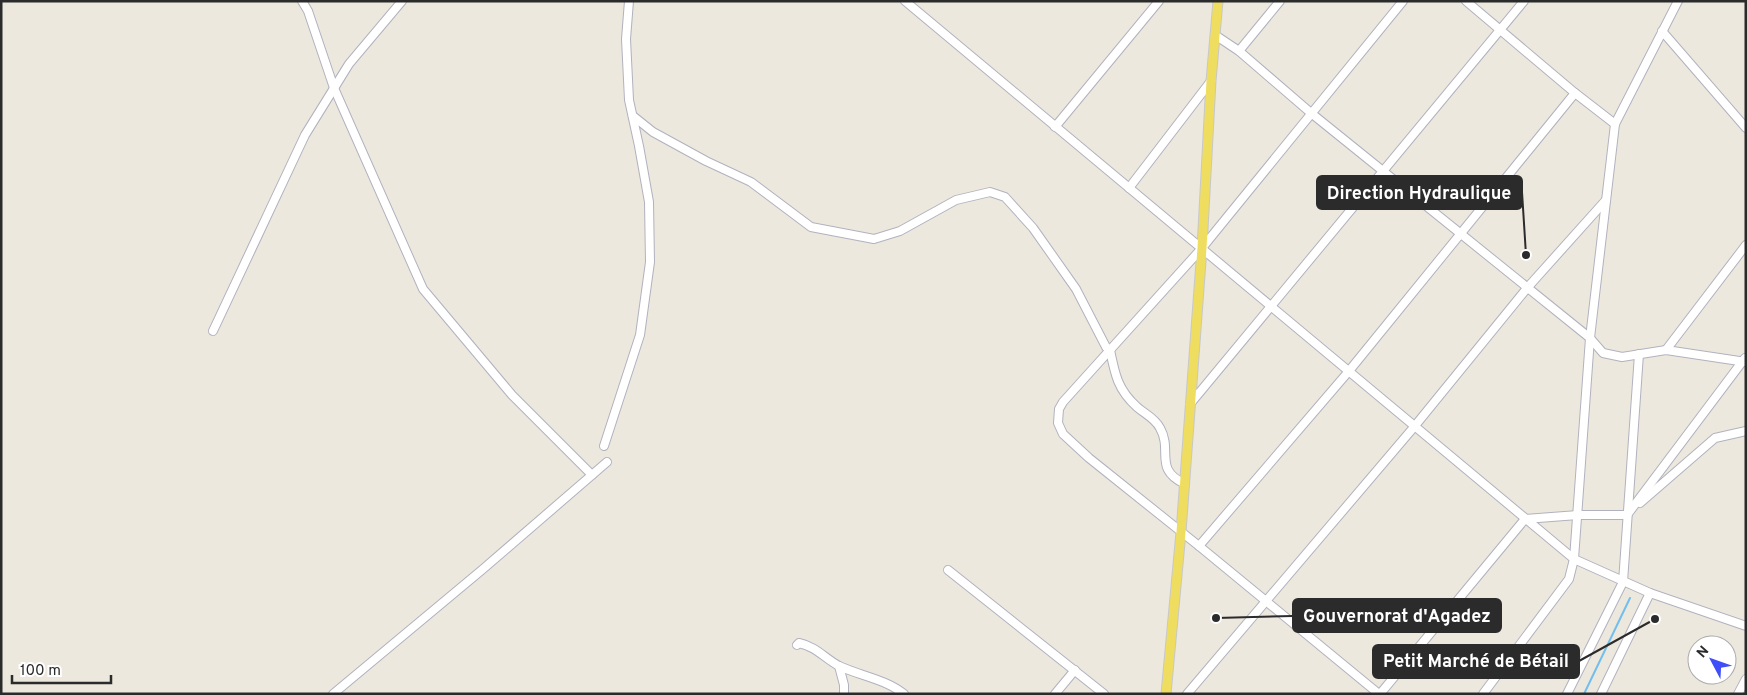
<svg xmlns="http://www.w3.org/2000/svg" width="1747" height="695" font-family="Overpass,sans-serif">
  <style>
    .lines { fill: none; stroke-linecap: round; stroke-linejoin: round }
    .stream { stroke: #72bfee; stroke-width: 2 }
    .minor-casing { stroke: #b1b2bf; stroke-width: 10 }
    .major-casing { stroke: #c8c8c8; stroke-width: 11 }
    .minor { stroke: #fff; stroke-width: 8 }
    .major { stroke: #efdd60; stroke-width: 9 }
    .leader { fill: none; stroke: #2b2b2b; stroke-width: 2 }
    .callout-dot { fill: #2b2b2b; stroke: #fff; stroke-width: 2 }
    .callout { fill: #2b2b2b; stroke: #2b2b2b; stroke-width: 2 }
    .callout-label { font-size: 18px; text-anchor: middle; font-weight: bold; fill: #fff }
  </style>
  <rect width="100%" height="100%" fill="#ede8dd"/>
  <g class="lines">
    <!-- stream -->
    <polyline class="stream" points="1584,694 1630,598"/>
    <!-- minor casing -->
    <g class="minor-casing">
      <g id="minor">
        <polyline points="302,1 308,11 334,88 423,289 512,395 592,475"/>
        <polyline points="905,1 1574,559 1650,593 1746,626"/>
        <polyline points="1466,1 1575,93 1615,124"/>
        <polyline points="1662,31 1746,128"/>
        <polyline points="1215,35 1239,51 1311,113 1590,338 1603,353 1622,357 1666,350 1746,362"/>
        <polyline points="1239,51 1280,1"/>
        <path d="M633,116l20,16 53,29 45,21 60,45 63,12 26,-8 56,-31 34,-8 15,5 28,31 43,61 30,58 4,3c5,25 8,40 27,57 8,7 18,11 23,21 13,23 -7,41 25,56"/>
        <polyline points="1055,127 1159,1"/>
        <polyline points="1129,188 1211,81"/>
        <polyline points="213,331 305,135 349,64 402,1"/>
        <polyline points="1666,350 1746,245"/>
        <polyline points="1190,404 1524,1"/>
        <polyline points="604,446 640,335 650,262 649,202 639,146 629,100 626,39 629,1"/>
        <polyline points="1640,503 1715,438 1746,431"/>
        <polyline points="1199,546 1349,371 1575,93"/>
        <polyline points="948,570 1104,694"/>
        <path d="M797,645l2,-2c18,4 25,15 40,23 22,10 46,13 65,28"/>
        <polyline points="839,666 844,685 844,694"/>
        <polyline points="333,694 483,569 607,462"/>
        <polyline points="1055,694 1075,670"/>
        <polyline points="1187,694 1414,427 1528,287 1606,200"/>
        <polyline points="1379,694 1199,546 1089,458 1063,434 1058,423 1059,409 1063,402 1202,248 1403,1"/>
        <polyline points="1380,694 1525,519 1578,515 1627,515 1745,358"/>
        <polyline points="1483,694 1569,579 1574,559 1590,338 1615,124 1678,1"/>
        <polyline points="1567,694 1623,582 1639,354"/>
        <polyline points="1601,694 1650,593"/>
        <polyline points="1738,694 1746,679"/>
      </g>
    </g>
    <!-- major casing -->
    <g class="major-casing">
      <polyline id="major" points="1166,694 1181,532 1202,248 1211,81 1218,1"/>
    </g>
    <!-- minor -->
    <use href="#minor" class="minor"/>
    <!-- major -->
    <use href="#major" class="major"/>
  </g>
  <!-- callouts -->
  <path class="leader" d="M1526 255L1522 192M1216 618L1293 616M1655 619L1579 661"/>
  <g class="callout-dot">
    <circle cx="1526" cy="255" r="5"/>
    <circle cx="1216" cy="618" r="5"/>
    <circle cx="1655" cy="619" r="5"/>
  </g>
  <g class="callout">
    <rect x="1317" y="176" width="205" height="33" rx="5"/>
    <rect x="1293" y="599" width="208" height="33" rx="5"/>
    <rect x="1373" y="645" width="206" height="33" rx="5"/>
  </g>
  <g class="callout-label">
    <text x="1419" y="199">Direction Hydraulique</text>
    <text x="1397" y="622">Gouvernorat d'Agadez</text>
    <text x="1476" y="667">Petit Marché de Bétail</text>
  </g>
  <!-- border -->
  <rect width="1747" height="695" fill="none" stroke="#2b2b2b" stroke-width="5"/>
  <!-- north arrow -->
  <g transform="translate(1712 660) rotate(311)"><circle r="24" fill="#ffffff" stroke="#aaaaaa"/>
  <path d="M0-4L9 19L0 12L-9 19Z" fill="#3f4ef8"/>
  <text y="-8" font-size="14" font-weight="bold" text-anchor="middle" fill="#2b2b2b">N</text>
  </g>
  <!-- scale -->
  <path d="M12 675v8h99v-8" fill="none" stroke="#2b2b2b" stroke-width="2.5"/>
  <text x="20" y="675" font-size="15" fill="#2b2b2b" stroke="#ffffff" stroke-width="4" paint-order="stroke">100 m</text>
</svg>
